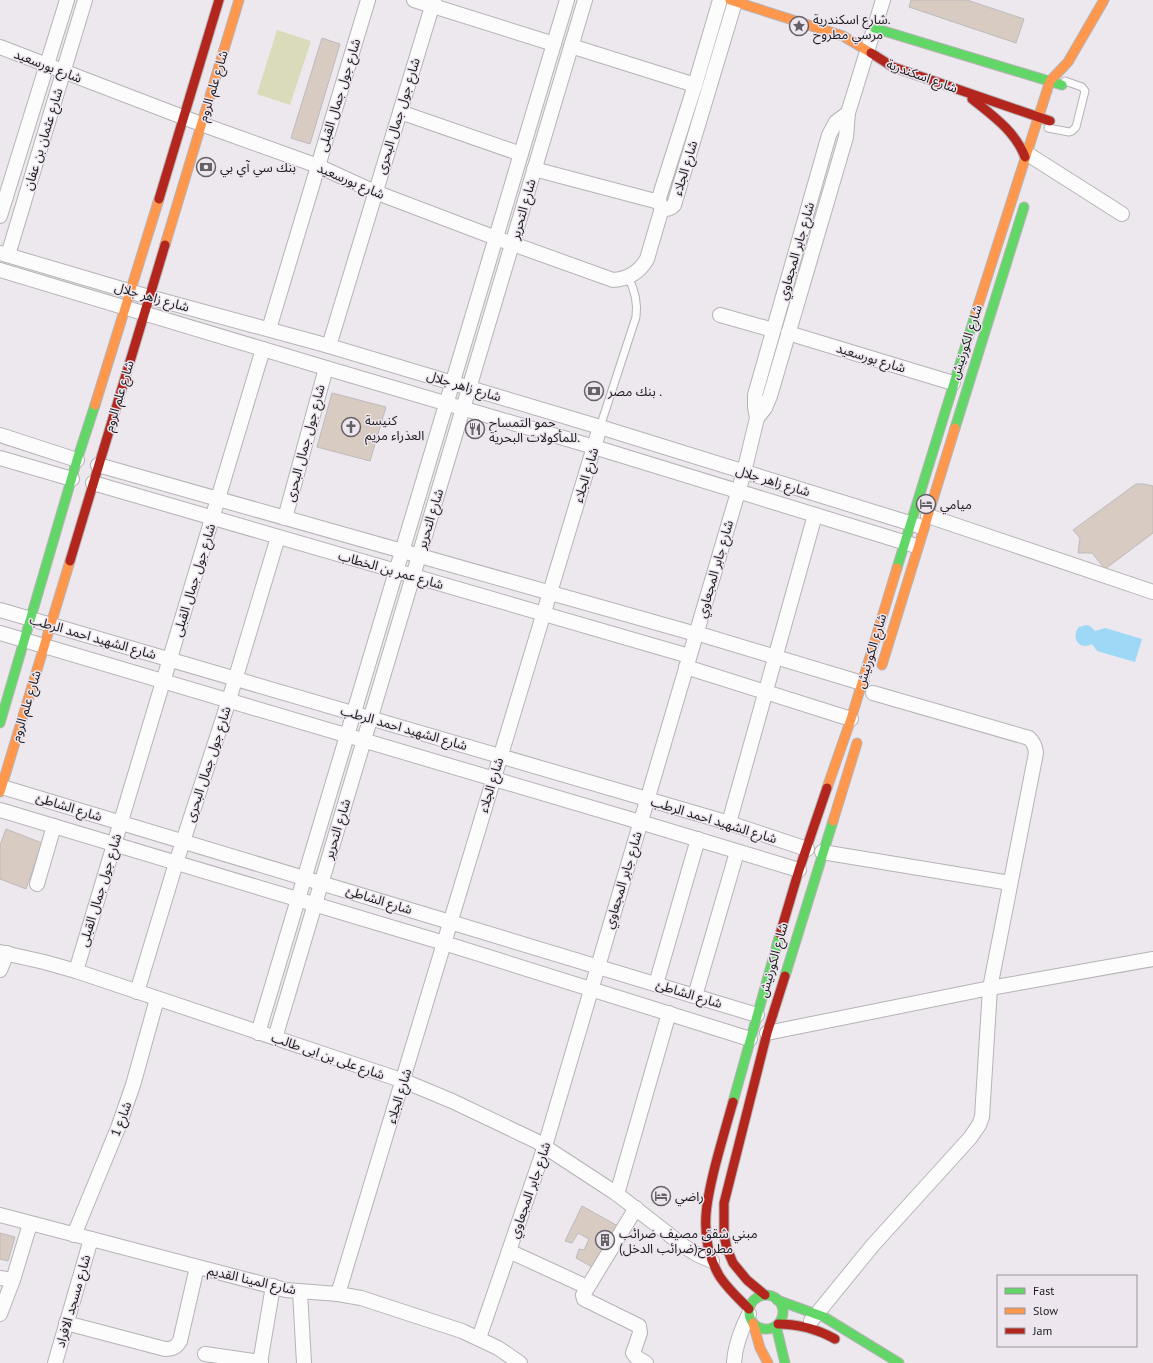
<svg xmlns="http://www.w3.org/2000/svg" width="1153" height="1363" font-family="'PT Sans','Noto Sans Arabic',sans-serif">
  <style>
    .green { fill: #dadbba }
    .water { fill: #9dd9f7 }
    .building { fill: #d8ccc2; stroke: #bdbabb }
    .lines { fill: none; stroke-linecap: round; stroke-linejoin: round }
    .lane-casing { stroke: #b6b3b6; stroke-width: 9 }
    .street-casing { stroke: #b6b3b6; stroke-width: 16 }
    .fast-casing { stroke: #b6b3b6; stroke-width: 11 }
    .slow-casing { stroke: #b6b3b6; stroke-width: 11 }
    .jam-casing { stroke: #b6b3b6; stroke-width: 11 }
    .lane { stroke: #fcfcfc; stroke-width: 7 }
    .street { stroke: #fcfcfc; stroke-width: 14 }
    .fast { stroke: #63d668; stroke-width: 9 }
    .slow { stroke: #ff974d; stroke-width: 9 }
    .jam { stroke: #b3261e; stroke-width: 9 }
    .labels { text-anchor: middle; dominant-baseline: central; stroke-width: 3; stroke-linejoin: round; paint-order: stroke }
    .poi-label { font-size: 13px; fill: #1c1a1d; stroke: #ede6ef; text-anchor: start }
    .street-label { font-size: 13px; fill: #1c1a1d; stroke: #ede6ef }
  </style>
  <rect width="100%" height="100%" fill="#ece8ed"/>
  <!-- green -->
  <polygon class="green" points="277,30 311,41 290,105 257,94"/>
  <!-- water -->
  <path class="water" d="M1086,625l4,1 5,5 10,-3 37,11 -7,23 -38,-11 -5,-7c-12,7 -22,-6 -13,-17z"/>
  <!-- building -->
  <g class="building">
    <polygon points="911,0 967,0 1024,19 1016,43 909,7"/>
    <polygon points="322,38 340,44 310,144 291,138"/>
    <polygon points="332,393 386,407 370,461 317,447"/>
    <polygon points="1136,484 1144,484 1153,486 1153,533 1105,569 1092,553 1078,553 1080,538 1073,530"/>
    <polygon points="6,829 42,843 26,889 0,879 0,845"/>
    <polygon points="582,1206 627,1231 603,1273 576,1258 579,1249 584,1250 589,1239 578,1233 572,1243 565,1241"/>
    <polygon points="0,1233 15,1237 8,1261 0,1259"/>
  </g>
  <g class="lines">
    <!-- lane casing -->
    <g class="lane-casing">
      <g id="lane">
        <polyline points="1048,128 1069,132 1072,131 1076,127 1085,91 1082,87 1065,81"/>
        <path d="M600,427l36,-110c2,-15 -1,-27 -8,-40"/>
      </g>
    </g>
    <!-- street casing -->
    <g class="street-casing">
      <g id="street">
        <polyline points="414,0 554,44"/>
        <path d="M720,0l-25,85 -36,113 1,7c4,5 9,5 14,0l61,-203"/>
        <polyline points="571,46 695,85"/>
        <path d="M0,47l201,77 117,42 57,26 121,46 117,42c15,-1 26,-7 34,-21l15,-51"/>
        <polyline points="400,112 521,154"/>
        <polyline points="1026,153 1122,214"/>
        <polyline points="534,169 659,202"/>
        <polyline points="0,216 67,0"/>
        <polyline points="0,253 149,297 329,346 600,427 919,526"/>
        <polyline points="8,255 85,0"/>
        <polyline points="0,270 326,368 594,447 913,545"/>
        <polyline points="720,315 773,330"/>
        <polyline points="269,329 368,0"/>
        <polyline points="788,333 953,383"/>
        <polyline points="329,346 434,0"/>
        <polyline points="757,418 755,407 755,395 829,135 836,122 848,113"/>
        <polyline points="0,435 77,460"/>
        <polyline points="0,458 72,479"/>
        <polyline points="98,465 696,634"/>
        <polyline points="93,483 689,656"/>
        <polyline points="928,516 1153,592"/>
        <polyline points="285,518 326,368"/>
        <polyline points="0,610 729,823 807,849"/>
        <polyline points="0,633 640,822 799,870"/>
        <polyline points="696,633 862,683"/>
        <polyline points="686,667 851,719"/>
        <polyline points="2,787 450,922 757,1015"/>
        <polyline points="0,810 444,943 750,1039"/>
        <polyline points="729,823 815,515"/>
        <polyline points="822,852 1010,883"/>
        <polyline points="37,884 54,826"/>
        <polyline points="0,952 44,962 76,971 404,1081 452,1101 536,1141 617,1194 685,1247 698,1255 712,1261"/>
        <polyline points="0,970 7,953"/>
        <polyline points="76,971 263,349"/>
        <polyline points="656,984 698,839"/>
        <polyline points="137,992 176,863 229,700 278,537"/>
        <polyline points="695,996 737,852"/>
        <polyline points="258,1033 567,0"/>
        <polyline points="767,1033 990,988 1153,959"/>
        <polyline points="275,1038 585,0"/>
        <polyline points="617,1194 669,1013"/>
        <polyline points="636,1208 583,1295 584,1299 639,1326 640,1333 633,1353 636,1357 646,1363"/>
        <polyline points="0,1215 286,1290 338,1294 361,1298 462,1331 498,1348 520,1363"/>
        <polyline points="74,1235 118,1128 133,1085 157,999"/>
        <polyline points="509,1251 587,1287"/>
        <polyline points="0,1278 13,1280"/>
        <polyline points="300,1292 304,1363"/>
        <polyline points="338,1294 600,427"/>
        <polyline points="0,1314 13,1280 30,1224"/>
        <path d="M811,1321l62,-76 97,-107 9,-13 3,-8 8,-129 46,-235c-1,-7 -2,-10 -7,-15l-156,-45"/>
        <path d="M66,1323l99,26c8,0 11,-2 15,-8l17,-74"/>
        <polyline points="479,1338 545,1146 744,472 757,418 765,408 770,396 846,137 848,113 883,0"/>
        <polyline points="205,1354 261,1362"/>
        <polyline points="55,1363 91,1239"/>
        <polyline points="260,1363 273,1286"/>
        <path d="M734,1363c1,-18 7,-33 15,-49"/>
      </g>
    </g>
    <!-- fast casing -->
    <g class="fast-casing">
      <g id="fast">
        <polyline points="874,28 1062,85"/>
        <polyline points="955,428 1024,207"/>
        <polyline points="897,568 976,312"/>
        <polyline points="0,723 77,460 95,405"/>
        <polyline points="785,976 833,821"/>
        <polyline points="733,1102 780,934"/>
        <circle cx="766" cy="1312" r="17"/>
        <polyline points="777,1300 824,1317 899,1363"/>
        <polyline points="776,1326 785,1363"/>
      </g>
    </g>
    <!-- slow casing -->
    <g class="slow-casing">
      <g id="slow">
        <polyline points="730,0 843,36 871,53"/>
        <polyline points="165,245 239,0"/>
        <polyline points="976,312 1050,81 1068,62 1104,0"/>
        <polyline points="95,405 159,199"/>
        <polyline points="882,665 955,428"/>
        <polyline points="827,788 851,719 897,568"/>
        <polyline points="0,792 70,561"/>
        <polyline points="833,821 857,743"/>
        <polyline points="753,1323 760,1348 768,1363"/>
      </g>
    </g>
    <!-- jam casing -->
    <g class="jam-casing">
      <g id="jam">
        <polyline points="871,53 893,67 1050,121"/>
        <path d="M972,99c21,17 43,32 53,58"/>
        <polyline points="159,199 219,0"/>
        <polyline points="70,561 165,245"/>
        <polyline points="780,934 799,870 827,788"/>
        <path d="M733,1102c-5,17 -10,35 -15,53 -11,41 -22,83 2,122 8,12 19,22 29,32"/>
        <polyline points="765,1295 747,1280 733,1263 727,1249 724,1235 724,1203 767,1033 785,976"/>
        <path d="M778,1324c21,0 39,5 57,15"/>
      </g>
    </g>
    <!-- lane -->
    <use href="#lane" class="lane"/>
    <!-- street -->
    <use href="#street" class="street"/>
    <!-- fast -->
    <use href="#fast" class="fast"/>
    <!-- slow -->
    <use href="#slow" class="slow"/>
    <!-- jam -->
    <use href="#jam" class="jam"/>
  </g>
  <!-- icons -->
  <defs>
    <g id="sight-ring" transform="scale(1)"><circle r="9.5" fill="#ede6ef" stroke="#656266" stroke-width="1.5"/><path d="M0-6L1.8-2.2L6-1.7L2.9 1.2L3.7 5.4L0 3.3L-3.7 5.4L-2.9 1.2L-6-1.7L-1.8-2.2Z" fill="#656266"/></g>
    <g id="bank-ring" transform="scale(1)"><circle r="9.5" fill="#ede6ef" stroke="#656266" stroke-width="1.5"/><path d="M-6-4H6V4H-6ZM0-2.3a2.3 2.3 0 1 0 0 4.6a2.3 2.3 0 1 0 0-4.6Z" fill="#656266"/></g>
    <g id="church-ring" transform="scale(1)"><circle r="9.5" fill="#ede6ef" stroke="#656266" stroke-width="1.5"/><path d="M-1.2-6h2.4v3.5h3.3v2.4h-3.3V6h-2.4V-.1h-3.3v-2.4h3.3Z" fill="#656266"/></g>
    <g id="restaurant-ring" transform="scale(1)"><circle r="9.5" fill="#ede6ef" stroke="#656266" stroke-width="1.5"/><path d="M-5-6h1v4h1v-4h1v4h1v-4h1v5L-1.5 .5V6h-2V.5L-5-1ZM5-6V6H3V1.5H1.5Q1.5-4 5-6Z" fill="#656266"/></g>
    <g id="hotel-ring" transform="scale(1)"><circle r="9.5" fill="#ede6ef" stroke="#656266" stroke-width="1.5"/><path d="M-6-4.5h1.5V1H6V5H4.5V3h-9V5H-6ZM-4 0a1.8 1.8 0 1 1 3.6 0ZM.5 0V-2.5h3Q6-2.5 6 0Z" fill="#656266"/></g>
    <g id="building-ring" transform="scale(1)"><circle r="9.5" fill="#ede6ef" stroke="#656266" stroke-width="1.5"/><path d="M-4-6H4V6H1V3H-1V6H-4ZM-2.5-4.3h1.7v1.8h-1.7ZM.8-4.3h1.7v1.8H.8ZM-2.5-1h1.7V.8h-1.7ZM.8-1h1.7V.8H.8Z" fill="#656266"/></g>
  </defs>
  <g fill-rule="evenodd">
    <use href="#sight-ring" x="799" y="26"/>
    <use href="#bank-ring" x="206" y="167"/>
    <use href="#bank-ring" x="594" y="391"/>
    <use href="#church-ring" x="351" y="427"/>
    <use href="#restaurant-ring" x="475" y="429"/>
    <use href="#hotel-ring" x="926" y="504"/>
    <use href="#hotel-ring" x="661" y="1196"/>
    <use href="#building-ring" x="605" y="1240"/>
  </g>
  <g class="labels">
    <!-- poi labels -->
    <g class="poi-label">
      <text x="813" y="19">شارع اسكندرية.<tspan x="813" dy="15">مرسي مطروح</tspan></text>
      <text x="220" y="167">بنك سي آي بي</text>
      <text x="608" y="391">بنك مصر .</text>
      <text x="365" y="420">كنيسة<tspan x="365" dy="15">العذراء مريم</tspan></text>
      <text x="489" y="422">حمو التمساح<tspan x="489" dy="15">للمأكولات البحرية.</tspan></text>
      <text x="940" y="504">ميامي</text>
      <text x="675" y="1196">راضي</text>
      <text x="619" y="1233">مبني شقق مصيف ضرائب<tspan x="619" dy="15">مطروح(ضرائب الدخل)</tspan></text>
    </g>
    <!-- street labels -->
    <g class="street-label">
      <text transform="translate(48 66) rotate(21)">شارع بورسعيد</text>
      <text transform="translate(922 76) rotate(20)">شارع اسكندرية</text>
      <text transform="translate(213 86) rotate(-73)">شارع علم الروم</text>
      <text transform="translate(339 95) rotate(-73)">شارع جول جمال القبلى</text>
      <text transform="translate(398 116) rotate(-73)">شارع جول جمال البحرى</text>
      <text transform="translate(43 139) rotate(-73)">شارع عثمان بن عفان</text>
      <text transform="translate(685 168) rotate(-73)">شارع الجلاء</text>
      <text transform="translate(351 181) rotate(23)">شارع بورسعيد</text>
      <text transform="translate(523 209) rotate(-74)">شارع التحرير</text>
      <text transform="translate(796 251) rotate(-74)">شارع جابر المجعاوي</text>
      <text transform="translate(152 297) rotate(16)">شارع زاهر جلال</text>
      <text transform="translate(966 342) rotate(-72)">شارع الكورنيش</text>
      <text transform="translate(871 358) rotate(17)">شارع بورسعيد</text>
      <text transform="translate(464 386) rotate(17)">شارع زاهر جلال</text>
      <text transform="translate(119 396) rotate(-73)">شارع علم الروم</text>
      <text transform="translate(305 443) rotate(-75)">شارع جول جمال البحرى</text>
      <text transform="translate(586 475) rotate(-73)">شارع الجلاء</text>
      <text transform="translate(773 481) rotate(17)">شارع زاهر جلال</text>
      <text transform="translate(430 519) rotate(-73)">شارع التحرير</text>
      <text transform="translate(715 569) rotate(-74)">شارع جابر المجعاوي</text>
      <text transform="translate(391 570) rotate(16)">شارع عمر بن الخطاب</text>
      <text transform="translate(194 580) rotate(-73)">شارع جول جمال القبلى</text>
      <text transform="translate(93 637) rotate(16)">شارع الشهيد احمد الرطب</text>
      <text transform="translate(871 651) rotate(-73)">شارع الكورنيش</text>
      <text transform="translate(26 706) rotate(-73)">شارع علم الروم</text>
      <text transform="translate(404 728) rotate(16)">شارع الشهيد احمد الرطب</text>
      <text transform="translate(208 764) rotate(-72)">شارع جول جمال البحرى</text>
      <text transform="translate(491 785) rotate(-73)">شارع الجلاء</text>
      <text transform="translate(69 807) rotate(17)">شارع الشاطئ</text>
      <text transform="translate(714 820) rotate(17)">شارع الشهيد احمد الرطب</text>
      <text transform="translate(337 829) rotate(-73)">شارع التحرير</text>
      <text transform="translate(623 880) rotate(-73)">شارع جابر المجعاوي</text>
      <text transform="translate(100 890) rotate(-73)">شارع جول جمال القبلى</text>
      <text transform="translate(379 900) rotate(17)">شارع الشاطئ</text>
      <text transform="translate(773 960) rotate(-74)">شارع الكورنيش</text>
      <text transform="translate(689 994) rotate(17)">شارع الشاطئ</text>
      <text transform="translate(328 1056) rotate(19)">شارع على بن ابى طالب</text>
      <text transform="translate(399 1096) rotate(-73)">شارع الجلاء</text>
      <text transform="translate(121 1119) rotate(-69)">شارع 1</text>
      <text transform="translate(530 1190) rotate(-71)">شارع جابر المجعاوي</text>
      <text transform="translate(252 1280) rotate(13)">شارع المينا القديم</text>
      <text transform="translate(73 1301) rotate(-74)">شارع مسجد الافراد</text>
    </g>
  </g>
  <!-- legend -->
  <rect x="997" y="1275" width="140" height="72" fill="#ede6ef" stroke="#99949b"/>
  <rect x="1005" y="1288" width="20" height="6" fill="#63d668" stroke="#99949b"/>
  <text x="1033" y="1295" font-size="12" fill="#1c1a1d">Fast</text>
  <rect x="1005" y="1308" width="20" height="6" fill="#ff974d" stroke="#99949b"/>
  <text x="1033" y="1315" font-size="12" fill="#1c1a1d">Slow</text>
  <rect x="1005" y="1328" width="20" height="6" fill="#b3261e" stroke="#99949b"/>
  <text x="1033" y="1335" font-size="12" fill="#1c1a1d">Jam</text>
</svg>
